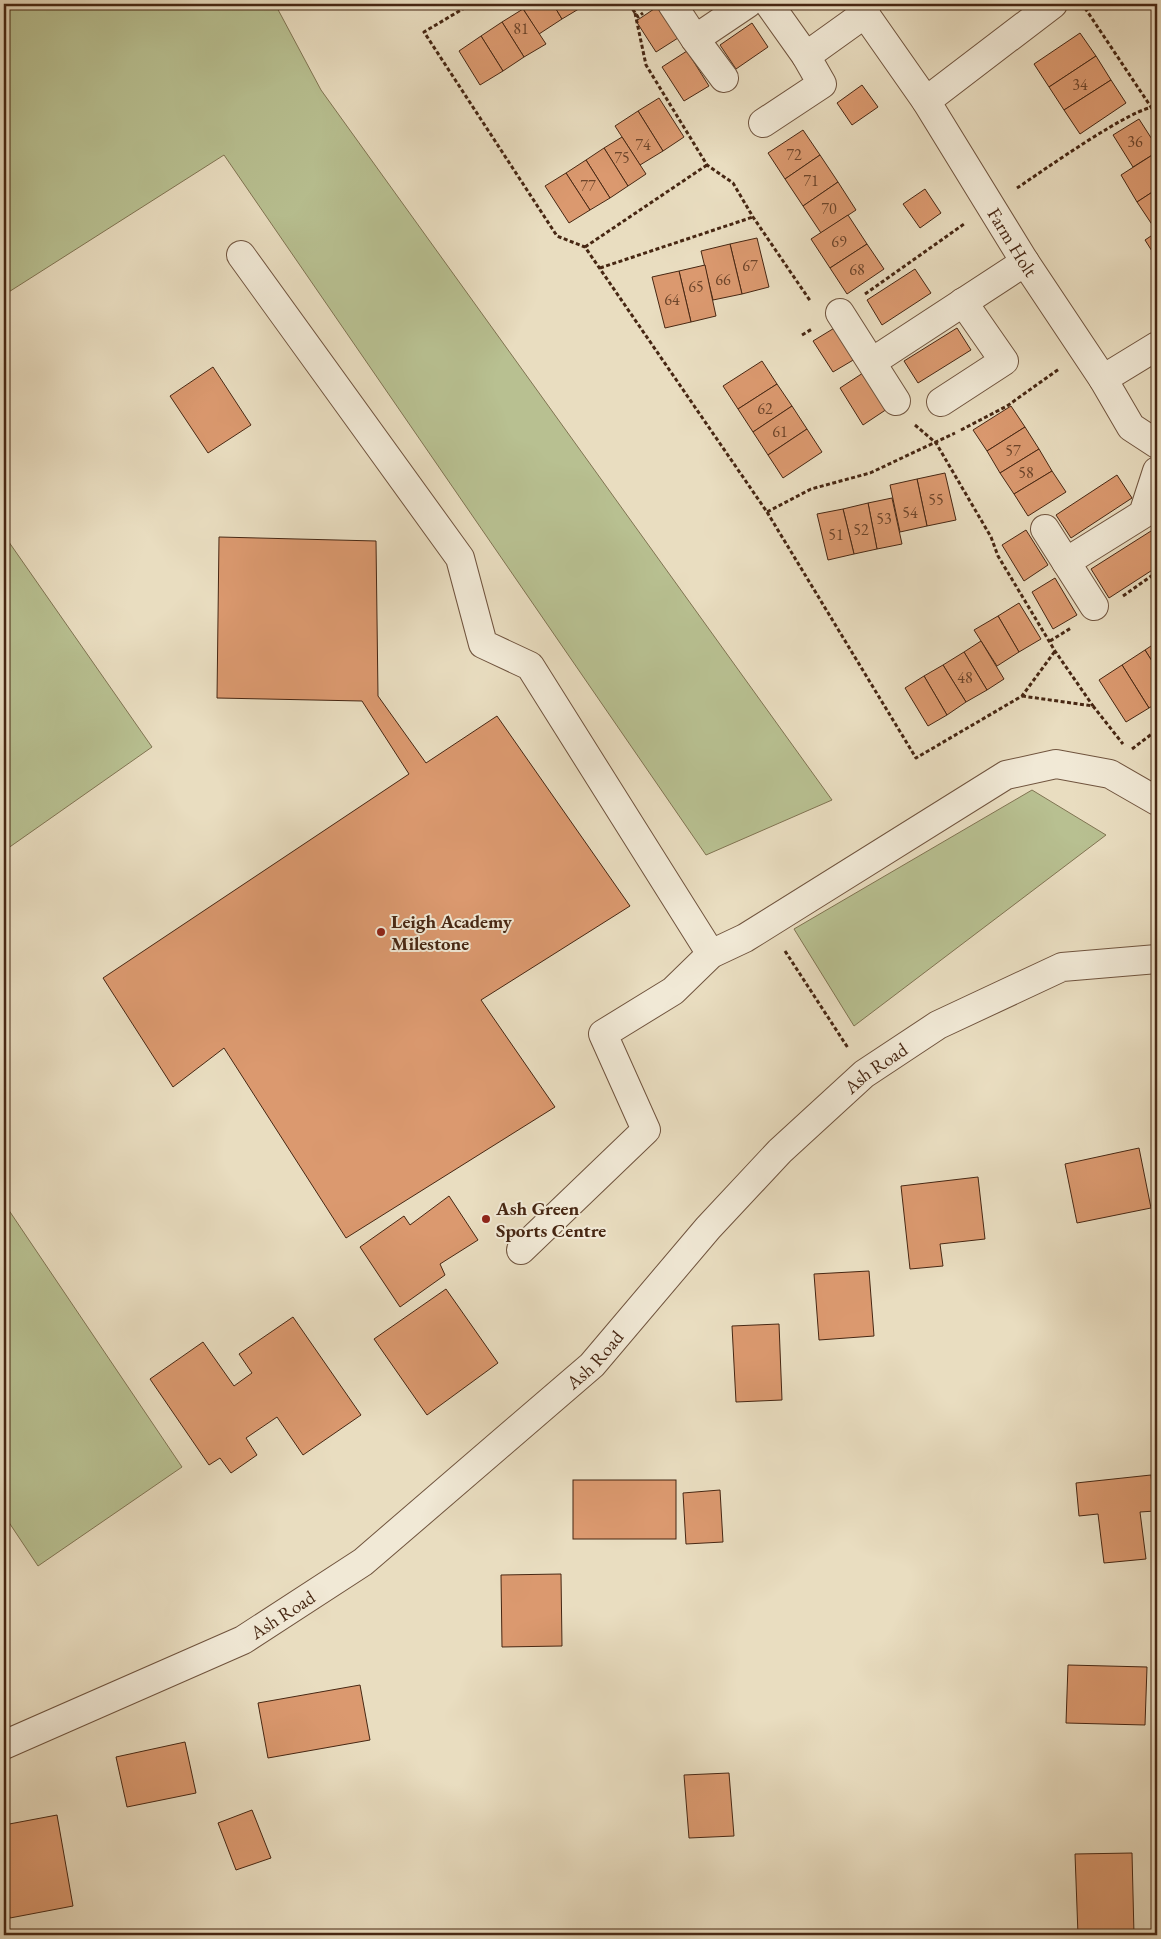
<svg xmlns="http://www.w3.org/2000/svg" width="1161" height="1939" font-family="'EB Garamond',serif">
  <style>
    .green { fill: #b8c091; stroke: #807452 }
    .building { fill: #db996f; stroke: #472713 }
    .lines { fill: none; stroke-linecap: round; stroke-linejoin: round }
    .minor-casing { stroke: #70543e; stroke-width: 30 }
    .path { stroke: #472713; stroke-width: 3; stroke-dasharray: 4 2.5; stroke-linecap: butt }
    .minor { stroke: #f1e9d6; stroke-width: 28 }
    .poi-dot { fill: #8f2418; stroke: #f1e9d6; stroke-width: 2 }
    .labels { text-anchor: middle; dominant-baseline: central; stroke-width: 4; stroke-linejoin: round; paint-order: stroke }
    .number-label { font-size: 16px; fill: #6c442a }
    .street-label { font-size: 19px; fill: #472713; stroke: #f1e9d6 }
    .poi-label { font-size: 19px; font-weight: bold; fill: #472713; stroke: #f1e9d6; text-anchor: start }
  </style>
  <rect width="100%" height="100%" fill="#e9ddc0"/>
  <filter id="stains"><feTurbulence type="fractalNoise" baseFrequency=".004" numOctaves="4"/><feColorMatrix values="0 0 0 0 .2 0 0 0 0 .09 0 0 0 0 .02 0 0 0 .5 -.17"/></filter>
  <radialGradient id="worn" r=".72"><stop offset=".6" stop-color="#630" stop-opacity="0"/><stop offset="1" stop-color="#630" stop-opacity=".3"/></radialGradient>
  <!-- green -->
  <g class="green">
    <polygon points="4,4 275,4 321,90 832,800 706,855 224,155 4,295"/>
    <polygon points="4,535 152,747 4,851"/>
    <polygon points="1032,790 1106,835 854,1026 794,929"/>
    <polygon points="4,1203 182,1467 38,1566 4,1515"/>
  </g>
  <!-- building -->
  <g class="building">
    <polygon points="520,4 553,4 562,19 539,34"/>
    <polygon points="553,4 587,4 562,19"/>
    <polygon points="657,7 678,38 656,52 636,21"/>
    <polygon points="523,9 546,44 524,57 502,22"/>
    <polygon points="502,22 524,57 503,71 481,36"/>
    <polygon points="752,23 768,47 736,69 720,45"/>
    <polygon points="1080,33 1096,56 1049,87 1034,64"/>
    <polygon points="481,36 503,71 480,85 459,51"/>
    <polygon points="687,51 709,86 684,101 662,67"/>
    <polygon points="1096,56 1111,80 1064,110 1049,87"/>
    <polygon points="1111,80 1126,103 1080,134 1064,110"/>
    <polygon points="862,85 878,107 852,125 837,103"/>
    <polygon points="659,98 684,137 663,151 638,111"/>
    <polygon points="638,111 663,151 640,165 615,126"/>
    <polygon points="1139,119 1157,147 1157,152 1133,167 1113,135"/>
    <polygon points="803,130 820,155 785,179 768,153"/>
    <polygon points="622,137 646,174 628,186 604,148"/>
    <polygon points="604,148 628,186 610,198 586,160"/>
    <polygon points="1157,152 1157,189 1137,202 1121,175"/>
    <polygon points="820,155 838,182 803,206 785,179"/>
    <polygon points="586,160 610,198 590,210 566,173"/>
    <polygon points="566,173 590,210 569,223 545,186"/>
    <polygon points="838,182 856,210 821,233 803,206"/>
    <polygon points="925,189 941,213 920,228 903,204"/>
    <polygon points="1157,189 1157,232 1137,202"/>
    <polygon points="848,215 867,244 830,268 811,239"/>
    <polygon points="1157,232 1157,259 1145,240"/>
    <polygon points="757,238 769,287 742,294 730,244"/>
    <polygon points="730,244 742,294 713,300 701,251"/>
    <polygon points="867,244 884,269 847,294 830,268"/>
    <polygon points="705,265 716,316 691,322 679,271"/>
    <polygon points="915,269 931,293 882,325 867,300"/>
    <polygon points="679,271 691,322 665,328 652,277"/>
    <polygon points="836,327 855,359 833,372 813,341"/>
    <polygon points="957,328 971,350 918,383 904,361"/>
    <polygon points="762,361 777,384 738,409 723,386"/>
    <polygon points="213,367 251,425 208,453 170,396"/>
    <polygon points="863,373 887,409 863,425 840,388"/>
    <polygon points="777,384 792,406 753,432 738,409"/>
    <polygon points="792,406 807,429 768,455 753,432"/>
    <polygon points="1011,406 1025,427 987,451 973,430"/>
    <polygon points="1025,427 1039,449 1000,473 987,451"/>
    <polygon points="807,429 822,452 783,478 768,455"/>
    <polygon points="1039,449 1052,471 1014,494 1000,473"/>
    <polygon points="1052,471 1066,492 1028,516 1014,494"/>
    <polygon points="945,473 956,520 927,526 917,479"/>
    <polygon points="1117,475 1132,498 1071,538 1056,515"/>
    <polygon points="917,479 927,526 900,532 890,485"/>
    <polygon points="892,498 902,544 877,549 868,503"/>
    <polygon points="868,503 877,549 854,554 843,509"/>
    <polygon points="843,509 854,554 828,560 817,514"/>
    <polygon points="1026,530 1048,565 1024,581 1002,545"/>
    <polygon points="1151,531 1157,540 1157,567 1109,598 1091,569"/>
    <polygon points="219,537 376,541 378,696 426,763 497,716 630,906 481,1000 555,1107 346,1238 224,1048 173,1087 103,978 409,774 362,701 217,698"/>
    <polygon points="1055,578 1077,615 1053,629 1032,592"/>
    <polygon points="1019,603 1041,639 1019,652 998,616"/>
    <polygon points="998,616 1019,652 997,666 974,630"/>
    <polygon points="981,641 1004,679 987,690 964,652"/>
    <polygon points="1157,642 1157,669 1145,650"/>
    <polygon points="1145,650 1157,669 1157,703 1149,708 1122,665"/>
    <polygon points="964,652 987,690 966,702 943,665"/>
    <polygon points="943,665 966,702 947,715 924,676"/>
    <polygon points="1122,665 1149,708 1126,722 1099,680"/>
    <polygon points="924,676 947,715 928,726 905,688"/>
    <polygon points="1139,1148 1151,1208 1077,1223 1065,1164"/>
    <polygon points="978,1177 985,1239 940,1244 943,1266 910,1269 901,1186"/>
    <polygon points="449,1196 478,1240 440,1264 445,1275 400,1307 360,1247 404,1216 410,1225"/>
    <polygon points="869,1271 874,1336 819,1340 814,1274"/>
    <polygon points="446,1289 498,1363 427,1415 374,1339"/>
    <polygon points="293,1317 361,1415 303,1455 277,1417 246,1438 257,1455 231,1473 220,1458 209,1465 150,1379 203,1342 234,1386 252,1373 239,1354"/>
    <polygon points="779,1324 782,1400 736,1402 732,1326"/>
    <polygon points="1151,1475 1155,1511 1140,1512 1146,1559 1104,1563 1098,1514 1079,1516 1076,1483"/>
    <rect x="573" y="1480" width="103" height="59"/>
    <polygon points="720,1490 723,1542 686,1544 683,1493"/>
    <polygon points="561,1574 562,1646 502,1647 501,1575"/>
    <polygon points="1068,1665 1147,1667 1145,1725 1066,1723"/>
    <polygon points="360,1685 370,1740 268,1758 258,1703"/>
    <polygon points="185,1742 196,1793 127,1807 116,1757"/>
    <polygon points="729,1773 734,1836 689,1838 684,1775"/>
    <polygon points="252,1810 271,1858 236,1870 218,1823"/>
    <polygon points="57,1815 73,1906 10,1918 4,1882 4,1825"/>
    <polygon points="1132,1853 1134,1935 1078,1935 1075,1854"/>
  </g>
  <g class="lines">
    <!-- minor casing -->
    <g class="minor-casing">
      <g id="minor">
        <polyline points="672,4 695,39 724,78"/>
        <polyline points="769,4 806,56"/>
        <path id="s1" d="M858,4l68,97 99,161 78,117 28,48 26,17"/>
        <polyline points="695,39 747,4"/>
        <polyline points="926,101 1053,4"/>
        <polyline points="763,123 822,84 806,56 866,13"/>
        <polyline points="241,255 460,558 483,644 530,666 711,954"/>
        <polyline points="840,313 896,401"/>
        <polyline points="872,362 1025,262"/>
        <polyline points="1103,379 1157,346"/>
        <polyline points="941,402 1004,361 963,302"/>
        <polyline points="1045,529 1094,606"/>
        <polyline points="1066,562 1143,514 1157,471"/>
        <polyline points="521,1250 646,1130 603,1034 673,991 711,954 745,938 1006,775 1056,764 1110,774 1157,801"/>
        <path id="s2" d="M4,1745l239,-105 120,-78 229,-197 116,-137 72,-77 84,-77 74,-49 124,-58 95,-8"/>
      </g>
    </g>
    <!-- path -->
    <g class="path">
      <polyline points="471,4 424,32 557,236 585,247 767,512 811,489 870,473 955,433"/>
      <polyline points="629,4 638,17 643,13"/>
      <polyline points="1085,8 1157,116"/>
      <polyline points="635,13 646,65 707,165 733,183 753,217 811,302"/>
      <path d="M1017,188c23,-15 119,-84 140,-81"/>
      <polyline points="585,247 707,165"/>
      <polyline points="600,268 753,217"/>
      <polyline points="865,294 964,224"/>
      <polyline points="802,335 812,329"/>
      <polyline points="915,425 936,443 991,537 998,556 1055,651 1093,706"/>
      <polyline points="961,430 1007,406 1059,369"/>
      <polyline points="767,512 916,758 1022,696 1055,651"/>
      <polyline points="1123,596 1157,572"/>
      <polyline points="1050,641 1071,628"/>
      <polyline points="1022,696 1093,706 1123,744"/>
      <polyline points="1132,749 1157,730"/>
      <polyline points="785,951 848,1048"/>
    </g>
    <!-- minor -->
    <use href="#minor" class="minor"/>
  </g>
  <!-- markers -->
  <g class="poi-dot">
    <circle cx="381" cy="932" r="5"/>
    <circle cx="486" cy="1219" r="5"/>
  </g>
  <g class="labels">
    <!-- number labels -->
    <g class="number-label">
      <text x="521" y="28">81</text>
      <text x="1080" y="84">34</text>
      <text x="1135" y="141">36</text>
      <text x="643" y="144">74</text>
      <text x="794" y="154">72</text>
      <text x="622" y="157">75</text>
      <text x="811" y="180">71</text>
      <text x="588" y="185">77</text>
      <text x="829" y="208">70</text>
      <text x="839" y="241">69</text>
      <text x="750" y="265">67</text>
      <text x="857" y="269">68</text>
      <text x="723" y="279">66</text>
      <text x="696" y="286">65</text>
      <text x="672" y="299">64</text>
      <text x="765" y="408">62</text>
      <text x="780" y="431">61</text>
      <text x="1013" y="450">57</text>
      <text x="1026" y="472">58</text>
      <text x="936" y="499">55</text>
      <text x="910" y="512">54</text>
      <text x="884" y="518">53</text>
      <text x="861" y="529">52</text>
      <text x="836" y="534">51</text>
      <text x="965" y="677">48</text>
    </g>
    <!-- street labels -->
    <g class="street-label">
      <text stroke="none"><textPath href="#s1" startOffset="284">Farm Holt</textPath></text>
      <text stroke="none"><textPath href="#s2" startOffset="1118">Ash Road</textPath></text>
      <text stroke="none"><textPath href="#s2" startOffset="712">Ash Road</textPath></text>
      <text stroke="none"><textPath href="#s2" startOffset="308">Ash Road</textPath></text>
    </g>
    <!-- poi labels -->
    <g class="poi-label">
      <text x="391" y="921">Leigh Academy<tspan x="391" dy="22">Milestone</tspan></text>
      <text x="496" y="1208">Ash Green<tspan x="496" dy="22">Sports Centre</tspan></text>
    </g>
  </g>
  <!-- margin -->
  <rect width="1161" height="1939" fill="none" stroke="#e9ddc0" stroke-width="20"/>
  <rect x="5" y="5" width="1151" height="1929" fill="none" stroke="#472713" stroke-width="2.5"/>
  <rect x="10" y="10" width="1141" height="1919" fill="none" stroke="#472713"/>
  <rect width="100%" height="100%" filter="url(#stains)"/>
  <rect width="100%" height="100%" fill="url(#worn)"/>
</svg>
